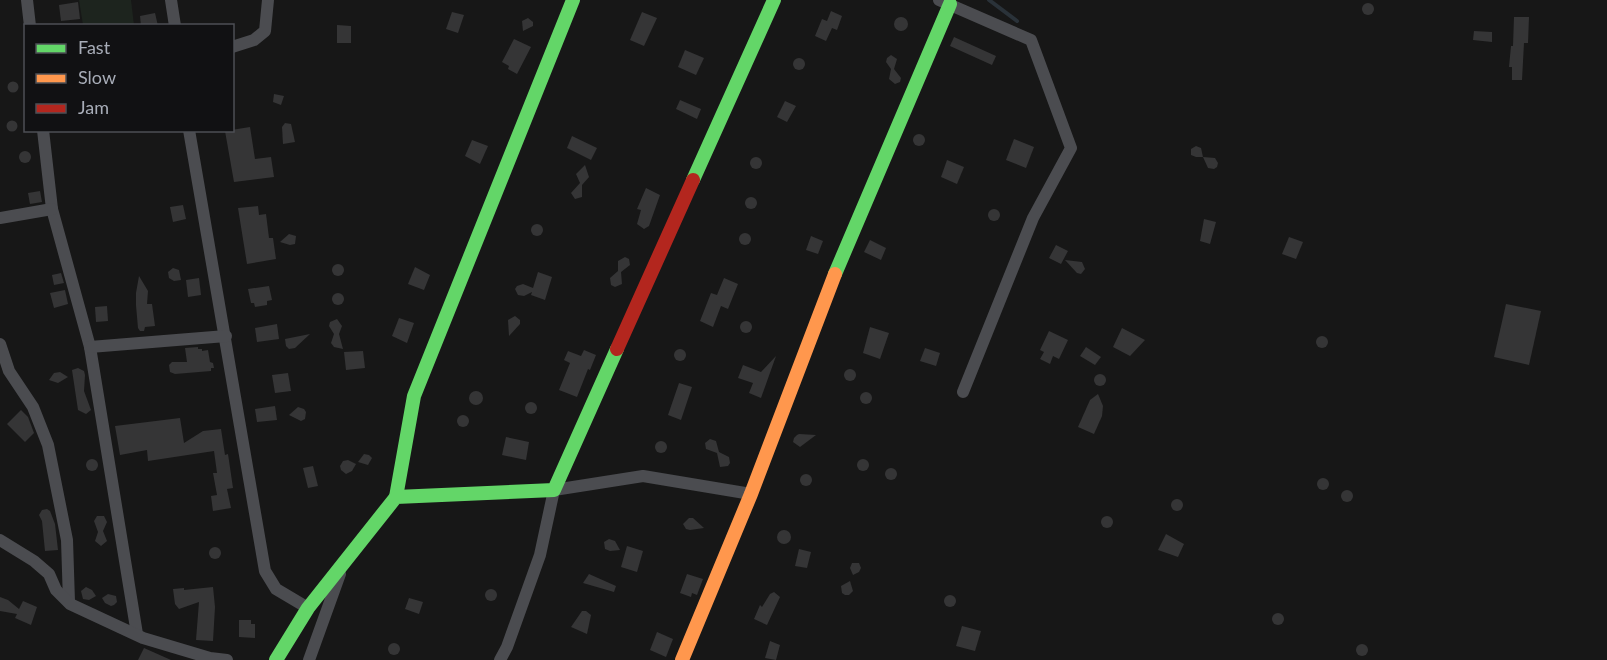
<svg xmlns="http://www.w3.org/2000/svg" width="1607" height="660" font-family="Lato,sans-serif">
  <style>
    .green { fill: #1d241e }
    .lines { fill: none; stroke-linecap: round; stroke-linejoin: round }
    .stream { stroke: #2a3239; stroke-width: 4 }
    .building { fill: #353536 }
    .street { stroke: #4b4c50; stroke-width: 12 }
    .fast { stroke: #63d668; stroke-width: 14 }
    .slow { stroke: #ff974d; stroke-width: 14 }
    .jam { stroke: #b3261e; stroke-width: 14 }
  </style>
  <rect width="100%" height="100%" fill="#171717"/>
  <!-- green -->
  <polygon class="green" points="79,0 131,0 134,25 83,25"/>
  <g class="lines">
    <!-- stream -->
    <polyline class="stream" points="989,0 1017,21"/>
  </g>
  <!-- building -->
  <g class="building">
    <polygon points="78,2 80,19 61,21 59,5"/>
    <circle cx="1368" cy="9" r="6"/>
    <polygon points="831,11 842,16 837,30 832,28 826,41 815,36 822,19 827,21"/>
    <polygon points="452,12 464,15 458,33 446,29"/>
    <polygon points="642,12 657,18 644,46 630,40"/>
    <polygon points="155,13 158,26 141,26 140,16"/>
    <circle cx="901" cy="24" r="7"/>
    <polygon points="1514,17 1529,17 1528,43 1524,43 1522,80 1512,80 1512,67 1509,67 1511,46 1513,46"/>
    <polygon points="528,18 533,22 533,26 523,31 522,21"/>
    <polygon points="337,25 351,26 351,43 337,43"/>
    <polygon points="1474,31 1492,32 1492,42 1473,40"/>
    <polygon points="954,37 996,56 992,65 950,46"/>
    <polygon points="514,39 531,47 517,74 508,69 509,66 502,62"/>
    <polygon points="685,50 704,58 696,75 678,67"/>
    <polygon points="891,55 897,59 894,69 901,78 900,82 895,84 889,79 891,69 886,62 887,58"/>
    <circle cx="799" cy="64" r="6"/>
    <circle cx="13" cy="87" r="5.5"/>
    <polygon points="274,94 284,96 281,105 273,102"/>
    <polygon points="680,100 701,109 697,119 676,109"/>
    <polygon points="785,101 796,106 787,122 777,117"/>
    <circle cx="12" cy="126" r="5.5"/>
    <polygon points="285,123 291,124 295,142 283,144 282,127"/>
    <polygon points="250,127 255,159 271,157 274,177 234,182 225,131"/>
    <circle cx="919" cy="140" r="6"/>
    <polygon points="572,136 597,148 591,160 567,148"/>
    <polygon points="1014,139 1034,147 1026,168 1006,160"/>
    <polygon points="472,140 488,146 480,164 465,156"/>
    <polygon points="1196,146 1201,148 1203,157 1196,157 1191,155 1191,149"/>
    <circle cx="25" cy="157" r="6"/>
    <circle cx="756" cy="163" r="6"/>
    <polygon points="1203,157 1215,158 1218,163 1217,167 1214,169 1208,168"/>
    <polygon points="947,160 964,167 957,184 941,177"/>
    <polygon points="585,165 589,177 582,185 582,197 575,199 571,193 580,183 576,174"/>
    <polygon points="646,188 660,195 649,226 644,229 637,224 641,210 637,209"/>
    <polygon points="40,191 42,202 30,204 28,193"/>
    <circle cx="751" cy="203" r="6"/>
    <polygon points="183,205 186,219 173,222 170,207"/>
    <polygon points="258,206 259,215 266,214 269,238 273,238 276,259 247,264 238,208"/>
    <circle cx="994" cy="215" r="6"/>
    <polygon points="1204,219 1216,222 1210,244 1200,241"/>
    <circle cx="537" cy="230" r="6"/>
    <circle cx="745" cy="239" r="6"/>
    <polygon points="289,234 296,236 295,244 290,245 280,242"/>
    <polygon points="811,236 823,241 818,254 806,250"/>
    <polygon points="1289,237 1303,242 1296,259 1282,254"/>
    <polygon points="870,240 886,248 881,260 864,252"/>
    <polygon points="1056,245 1068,251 1061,264 1049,258"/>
    <polygon points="625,257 629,259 630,265 621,272 622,284 615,287 611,285 610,278 618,271 618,261"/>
    <polygon points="1065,260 1082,262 1085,269 1081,274 1077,273"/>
    <circle cx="338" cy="270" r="6"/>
    <polygon points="415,267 430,275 424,290 408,284"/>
    <polygon points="173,268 179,270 181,280 174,281 169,278 168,272"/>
    <polygon points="538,272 552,277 545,300 531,295 532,292 524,296 518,295 515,289 517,286 523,284 533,288"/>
    <polygon points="61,273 64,283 54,285 52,275"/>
    <polygon points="139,276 148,291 147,304 152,304 155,326 145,327 144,331 140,331 138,328 136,305 136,293"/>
    <polygon points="199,278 201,295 188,297 186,280"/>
    <polygon points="724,278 738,284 728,309 721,306 713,327 700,321 711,293 717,295"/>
    <polygon points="269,286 272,300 267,301 267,305 255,307 254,303 251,303 248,289"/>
    <polygon points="65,290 68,304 54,308 50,293"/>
    <circle cx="338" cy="299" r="6"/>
    <polygon points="1506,304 1541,311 1529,365 1494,357"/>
    <polygon points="107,306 108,321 96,322 95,307"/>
    <polygon points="515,316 520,320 520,324 509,336 508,320"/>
    <polygon points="399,318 414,323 407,343 392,336"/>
    <polygon points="337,319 342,326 339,334 343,349 334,347 331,343 334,334 329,326 330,322"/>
    <circle cx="746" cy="327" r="6"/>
    <polygon points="277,324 279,339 257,342 255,328"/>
    <polygon points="870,327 889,333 880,359 863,353"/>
    <polygon points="1122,328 1145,340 1130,356 1113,347"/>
    <polygon points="1049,331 1068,340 1059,359 1053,356 1050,364 1040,359 1044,352 1040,350"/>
    <polygon points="310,334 295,348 289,349 286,346 285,339"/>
    <circle cx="1322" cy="342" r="6"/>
    <polygon points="198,347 198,349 202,349 202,351 208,350 210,362 213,363 214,368 211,368 211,371 175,374 170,372 169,365 172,362 187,362 185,348"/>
    <polygon points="1086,347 1101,357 1095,365 1080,356"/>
    <polygon points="925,348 940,353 936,366 920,361"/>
    <circle cx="680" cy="355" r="6"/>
    <polygon points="584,350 596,355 590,370 588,369 577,397 559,390 570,363 564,360 568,351 581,356"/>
    <polygon points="363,351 365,368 346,370 344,352"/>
    <polygon points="776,356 761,398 749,393 753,383 738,378 743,365 761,372"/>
    <polygon points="78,368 84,371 85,375 84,391 91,410 86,414 78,410 72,370"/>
    <circle cx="850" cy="375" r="6"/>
    <polygon points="60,372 68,377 58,383 49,380 54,373"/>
    <polygon points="288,373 291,391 275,393 272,375"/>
    <circle cx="1100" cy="380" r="6"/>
    <polygon points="679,383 692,387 681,420 668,415"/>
    <circle cx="476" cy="398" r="7"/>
    <circle cx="866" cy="398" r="6"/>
    <polygon points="1098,394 1103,406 1102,416 1094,434 1078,427 1090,400"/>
    <circle cx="531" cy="408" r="6"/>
    <polygon points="275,406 277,420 257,422 255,409"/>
    <polygon points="298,407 304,409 306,412 305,419 301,421 289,415"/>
    <polygon points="21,410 28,417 34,433 25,442 7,424"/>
    <circle cx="463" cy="421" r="6"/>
    <polygon points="180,418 184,443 203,431 221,429 225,455 228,454 233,488 227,489 231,508 213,511 211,496 217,495 213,473 217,473 214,451 148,461 147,450 120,455 115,426"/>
    <polygon points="797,435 799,434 816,435 800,447 793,442 794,438"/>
    <polygon points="506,437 529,442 526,460 502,455"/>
    <polygon points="710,439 716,441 719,452 729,457 730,463 728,466 720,467 717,453 706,449 705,443"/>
    <circle cx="661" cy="447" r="6"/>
    <polygon points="364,454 369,455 372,458 368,465 358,462"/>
    <circle cx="92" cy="465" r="6"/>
    <circle cx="863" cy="465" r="6"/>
    <polygon points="348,460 356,464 352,471 346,474 341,470 340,466 343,461"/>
    <polygon points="313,466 318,486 308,488 303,468"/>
    <circle cx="891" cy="474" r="6"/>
    <circle cx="806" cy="480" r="6"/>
    <circle cx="1323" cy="484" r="6"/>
    <circle cx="1347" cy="496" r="6"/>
    <circle cx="1177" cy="505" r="6"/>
    <polygon points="47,509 50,511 55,524 58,550 45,551 42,521 39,515 42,510"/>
    <polygon points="97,516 104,516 107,522 103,531 107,541 101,546 95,541 98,532 94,521"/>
    <circle cx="1107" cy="522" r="6"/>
    <polygon points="689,518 693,518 704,528 690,530 686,529 683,524"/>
    <circle cx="784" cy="537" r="7"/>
    <polygon points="1166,534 1184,544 1178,557 1158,550"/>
    <polygon points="609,539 615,541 620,550 610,551 605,549 604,542"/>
    <polygon points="627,546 643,551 637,572 621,567"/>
    <circle cx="215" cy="553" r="6"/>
    <polygon points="799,549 811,552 807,568 795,566"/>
    <polygon points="852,563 859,563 861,568 859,572 853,575 850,568"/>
    <polygon points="589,574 616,586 614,592 583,583"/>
    <polygon points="687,574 703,579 697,595 692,593 691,597 680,593"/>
    <polygon points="850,581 853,591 849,595 845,595 842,593 841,586"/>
    <polygon points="86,587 92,590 96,596 89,600 83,599 81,591"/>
    <polygon points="213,587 215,607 213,641 196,640 199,602 179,609 175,604 173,589 184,588 184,590"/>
    <circle cx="491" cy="595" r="6"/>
    <polygon points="774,592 780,597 767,625 754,619 760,605 762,607 770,594"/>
    <polygon points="108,594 116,596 117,602 114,605 111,606 105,603 102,598"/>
    <circle cx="950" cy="601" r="6"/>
    <polygon points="0,597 8,600 19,609 23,601 37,607 31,625 15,618 17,614 0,611"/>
    <polygon points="409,598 423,602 419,614 405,609"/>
    <polygon points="582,611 586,611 591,615 587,634 571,627"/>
    <circle cx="1278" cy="619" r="6"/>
    <polygon points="239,620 251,620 251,624 255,624 255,638 239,637"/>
    <polygon points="962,626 981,631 975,651 956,646"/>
    <polygon points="657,632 673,639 666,657 650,650"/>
    <polygon points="770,641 780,645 776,660 765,658"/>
    <circle cx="394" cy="649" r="6"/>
    <circle cx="1362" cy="650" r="6"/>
    <polygon points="144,648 171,660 138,660"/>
  </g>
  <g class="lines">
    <!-- street -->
    <g class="street">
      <polyline points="27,0 30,26"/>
      <polyline points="171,0 175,26"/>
      <polyline points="939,0 1031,40 1071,148 1033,218 963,392"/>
      <polyline points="232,47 254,40 265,31 268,0"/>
      <polyline points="43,130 52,209 90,347 137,634"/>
      <polyline points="189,130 265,571 276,589 308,608"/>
      <polyline points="0,218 52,209"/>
      <polyline points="0,344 9,371 33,407 48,445 67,540 69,602"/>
      <polyline points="90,347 226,336"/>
      <polyline points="0,540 34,561 49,574 56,590 70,604 143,638 210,658 227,660"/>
      <polyline points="309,660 340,574"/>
      <polyline points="500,660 507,647 540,555 554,490 643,476 751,494"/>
    </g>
    <!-- fast -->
    <g class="fast">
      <polyline points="693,180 774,0"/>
      <polyline points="835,274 950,4"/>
      <polyline points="396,497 414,396 573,0"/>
      <polyline points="276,660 308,608 396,497 554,490 617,349"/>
    </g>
    <!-- slow -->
    <polyline class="slow" points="682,660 751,494 835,274"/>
    <!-- jam -->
    <polyline class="jam" points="617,349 693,180"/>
  </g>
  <!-- legend -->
  <rect x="24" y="24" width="210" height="108" fill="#111113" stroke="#4d4f55" stroke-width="1.5"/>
  <rect x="36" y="44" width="30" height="9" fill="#63d668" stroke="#4d4f55" stroke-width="1.5"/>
  <text x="78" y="54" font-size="18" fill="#a8adb8">Fast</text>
  <rect x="36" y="74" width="30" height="9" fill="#ff974d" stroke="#4d4f55" stroke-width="1.5"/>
  <text x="78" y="84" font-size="18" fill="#a8adb8">Slow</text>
  <rect x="36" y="104" width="30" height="9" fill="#b3261e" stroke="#4d4f55" stroke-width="1.5"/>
  <text x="78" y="114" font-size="18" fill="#a8adb8">Jam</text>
</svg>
